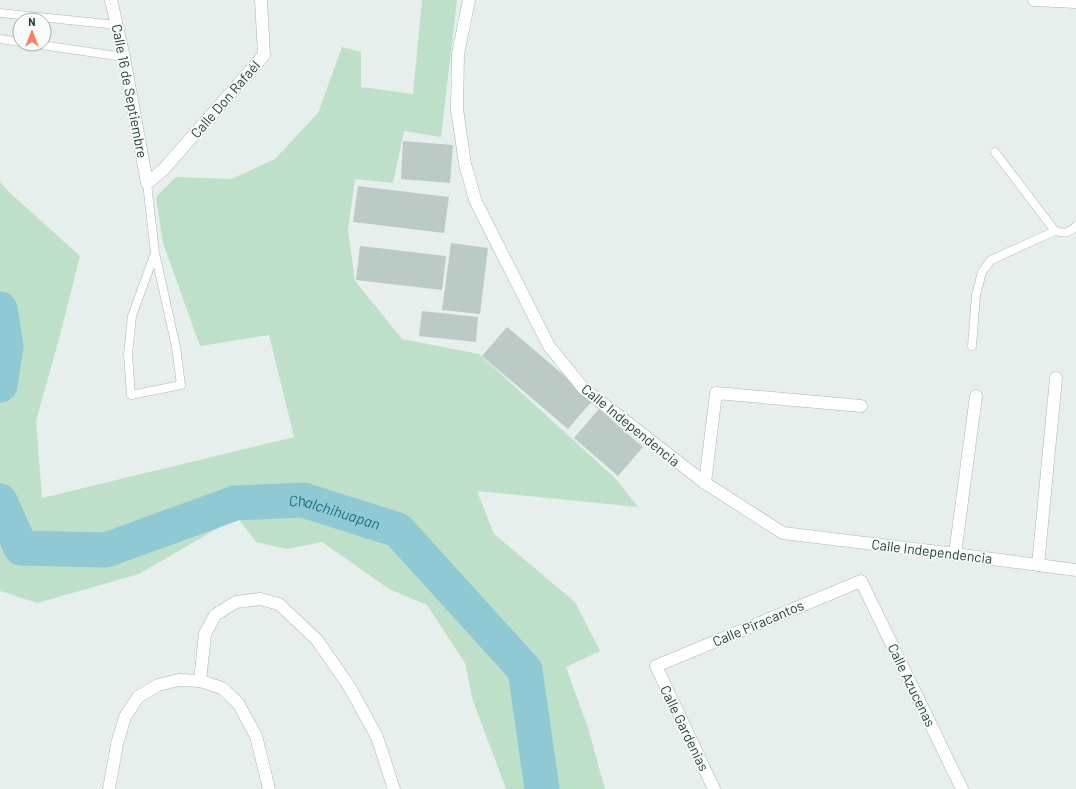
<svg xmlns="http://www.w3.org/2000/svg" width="1076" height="789" font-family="Barlow,sans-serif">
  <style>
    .green { fill: #bfe0c8 }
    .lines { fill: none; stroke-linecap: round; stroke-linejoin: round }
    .river { stroke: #8ec9d4; stroke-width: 35 }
    .building { fill: #bbcac4 }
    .service-casing { stroke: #a8b8b2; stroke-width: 9 }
    .minor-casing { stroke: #a8b8b2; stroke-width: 13 }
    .service { stroke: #fff; stroke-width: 8 }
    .minor { stroke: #fff; stroke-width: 12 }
    .labels { text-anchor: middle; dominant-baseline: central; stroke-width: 3.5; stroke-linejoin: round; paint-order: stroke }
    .street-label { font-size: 14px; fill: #24423a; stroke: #f7fbf9 }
    .water-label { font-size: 15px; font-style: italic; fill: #1c6f80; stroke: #f7fbf9 }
  </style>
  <rect width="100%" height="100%" fill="#e6efeb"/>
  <!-- green -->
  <polygon class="green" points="422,0 457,0 441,137 404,131 393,183 355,179 348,230 355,281 402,339 479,354 615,478 638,507 477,491 494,534 575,602 600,651 566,667 588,728 605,789 506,789 473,701 465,663 427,605 389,589 322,542 287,549 256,542 237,517 139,574 37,603 0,591 0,182 10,193 80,256 59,339 36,421 42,498 294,437 269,335 200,346 163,243 156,197 176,177 231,179 275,159 318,113 342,47 361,52 361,87 413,94"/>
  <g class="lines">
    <!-- river -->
    <g class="river">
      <polyline points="0,309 6,346 0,385"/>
      <path id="s1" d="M0,501l21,47 85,2 129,-47 68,-3 95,30 127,140 17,119"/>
    </g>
  </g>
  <!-- building -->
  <g class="building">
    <polygon points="403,141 453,145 450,183 401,179"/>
    <polygon points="358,186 449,197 444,233 353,222"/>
    <polygon points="451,243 488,248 480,314 442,310"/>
    <polygon points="360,246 446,256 442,290 356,280"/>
    <polygon points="422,311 478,317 476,342 419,336"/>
    <polygon points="507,327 593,400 568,429 482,356"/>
    <polygon points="599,409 643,447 618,476 574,438"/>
  </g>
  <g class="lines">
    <!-- service casing -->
    <g class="service-casing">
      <g id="service">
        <polyline points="0,13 117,25"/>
        <polyline points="0,39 20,42"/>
        <polyline points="34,44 124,57"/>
        <path d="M995,152l60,79c9,3 14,2 21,-5"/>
        <polyline points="147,183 155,253 132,316 128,354 131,395 181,385 176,347 155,253"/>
        <polyline points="972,346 976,295 982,272 991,260 1055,231"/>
      </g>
    </g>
    <!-- minor casing -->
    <g class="minor-casing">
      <g id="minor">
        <polyline points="111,0 124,57 147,183"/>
        <polyline points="469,0 458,54 457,109 465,164 476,202 549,346 583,388 705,483 783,533 955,554 1076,570"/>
        <polyline points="1034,0 1076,2"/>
        <polyline points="147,183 163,170 264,55 261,0"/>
        <polyline points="705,483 716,393 861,406"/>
        <polyline points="955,554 976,396"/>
        <polyline points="1038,565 1056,378"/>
        <polyline points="200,681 205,634 215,615 236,602 260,599 279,604 317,640 349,686 377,737 394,789"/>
        <polyline points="109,789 117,744 125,717 138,697 158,685 179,680 200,681 222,688 238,703 256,736 269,789"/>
        <polyline points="714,789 656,666 861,581 962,789"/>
      </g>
    </g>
    <!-- service -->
    <use href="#service" class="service"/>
    <!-- minor -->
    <use href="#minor" class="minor"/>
  </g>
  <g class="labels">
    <!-- street labels -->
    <g class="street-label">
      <text transform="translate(130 91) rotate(79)">Calle 16 de Septiembre</text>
      <text transform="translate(225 99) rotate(-49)">Calle Don Rafaél</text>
      <text transform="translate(631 425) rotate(39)">Calle Independencia</text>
      <text transform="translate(932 551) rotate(7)">Calle Independencia</text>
      <text transform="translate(758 623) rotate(-23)">Calle Piracantos</text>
      <text transform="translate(912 685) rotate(64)">Calle Azucenas</text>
      <text transform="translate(685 728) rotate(64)">Calle Gardenias</text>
    </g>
    <!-- water labels -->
    <g class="water-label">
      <text stroke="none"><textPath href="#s1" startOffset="375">Chalchihuapan</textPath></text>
    </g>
  </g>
  <!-- north arrow -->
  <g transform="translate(32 32)"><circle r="19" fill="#f7fbf9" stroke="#a3b1ad"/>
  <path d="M0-3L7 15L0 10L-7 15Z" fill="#f4845f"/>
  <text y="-6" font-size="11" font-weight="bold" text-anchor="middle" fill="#24423a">N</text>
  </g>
</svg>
